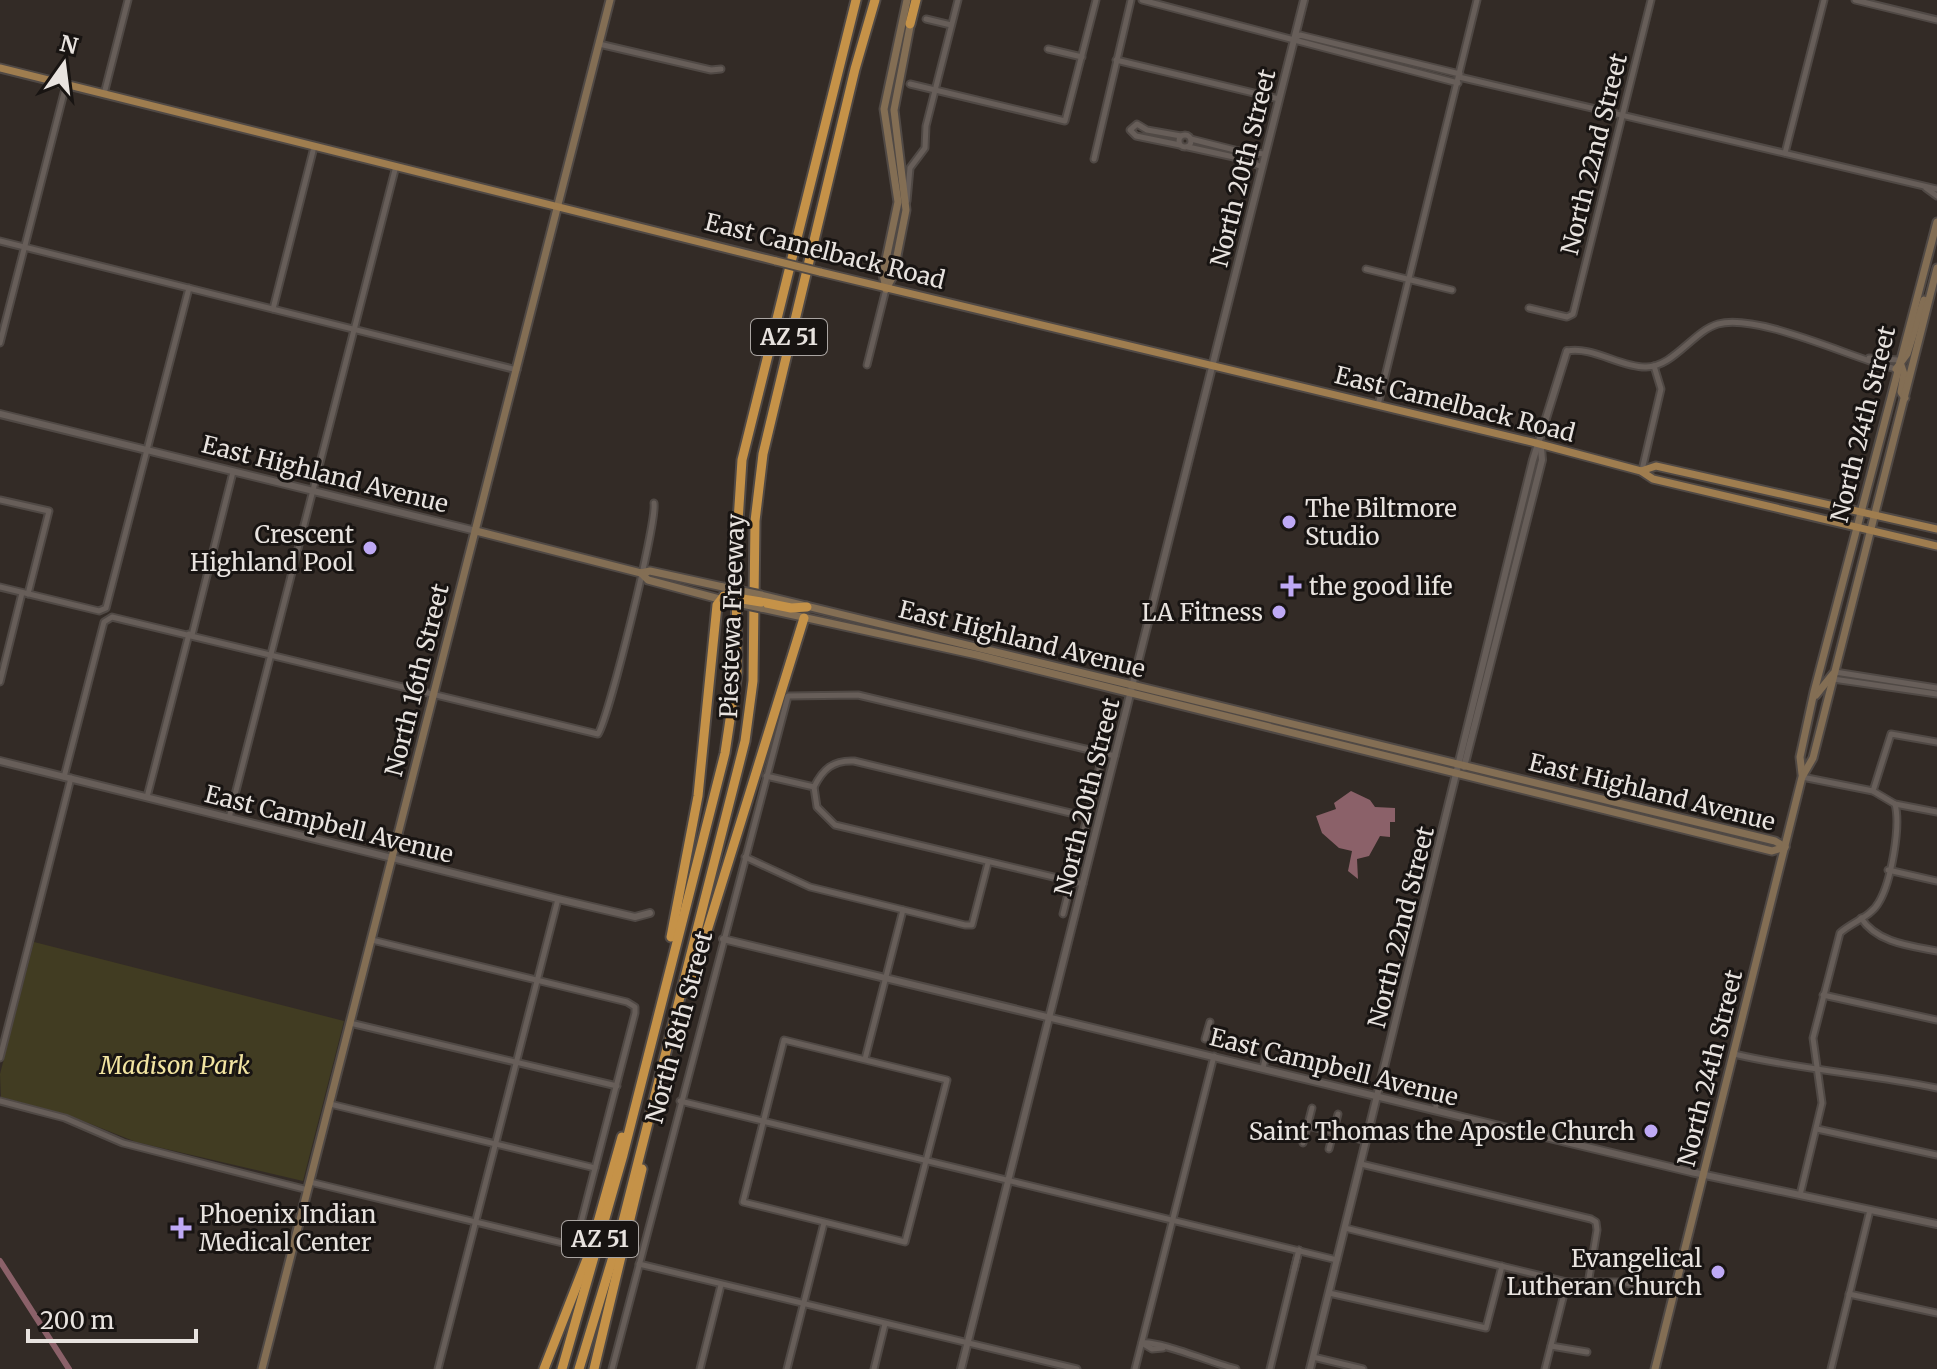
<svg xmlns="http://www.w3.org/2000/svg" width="1937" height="1369" font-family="Merriweather,serif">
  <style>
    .green { fill: #413c22 }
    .water { fill: #8b6169 }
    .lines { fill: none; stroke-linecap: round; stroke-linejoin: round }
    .canal { stroke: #8b6169; stroke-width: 6 }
    .minor-casing { stroke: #504945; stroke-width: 9 }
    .tertiary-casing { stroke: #504945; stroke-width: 10 }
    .secondary-casing { stroke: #504945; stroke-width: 11 }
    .primary-casing { stroke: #504945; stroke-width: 11 }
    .motorway-casing { stroke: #504945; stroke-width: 13 }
    .minor { stroke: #675e59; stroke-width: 5 }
    .tertiary { stroke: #675e59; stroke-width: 6 }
    .secondary { stroke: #836e54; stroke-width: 7 }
    .primary { stroke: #9f7d4f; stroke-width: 7 }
    .motorway { stroke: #c59248; stroke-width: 9 }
    .secondary-bridge-casing { stroke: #504945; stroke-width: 11; stroke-linecap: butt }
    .primary-bridge-casing { stroke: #504945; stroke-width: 11; stroke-linecap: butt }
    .motorway-bridge-casing { stroke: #504945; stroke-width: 13; stroke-linecap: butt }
    .secondary-bridge { stroke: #836e54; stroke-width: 7 }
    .primary-bridge { stroke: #9f7d4f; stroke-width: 7 }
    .motorway-bridge { stroke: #c59248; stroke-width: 9 }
    .poi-dot { fill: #bea9f5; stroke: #181412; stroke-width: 3 }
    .labels { text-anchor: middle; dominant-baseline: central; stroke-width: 6; stroke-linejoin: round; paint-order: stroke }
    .shield { fill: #181412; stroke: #aaa5a2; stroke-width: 2 }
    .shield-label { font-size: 22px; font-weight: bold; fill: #e8e3df }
    .street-label { font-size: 24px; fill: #e8e3df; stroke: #181412 }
    .poi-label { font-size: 24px; fill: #e8e3df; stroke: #181412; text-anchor: end }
    .park-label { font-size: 24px; font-style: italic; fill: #f2e4a1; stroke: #181412 }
  </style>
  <rect width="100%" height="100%" fill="#332b26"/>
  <!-- green -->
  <polygon class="green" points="34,942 344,1021 303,1181 136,1142 68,1115 1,1097 0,1074"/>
  <!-- water -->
  <polygon class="water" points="1351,791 1370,800 1375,807 1395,808 1395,822 1390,822 1390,837 1380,836 1369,856 1357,859 1358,879 1348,871 1352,851 1339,848 1322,833 1316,816 1336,809 1334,803"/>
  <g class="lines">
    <!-- canal -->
    <polyline class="canal" points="0,1261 69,1369"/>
    <!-- minor casing -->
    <g class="minor-casing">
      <g id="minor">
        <polyline points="1142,0 1458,83"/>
        <polyline points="1855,0 1937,20"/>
        <polyline points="926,19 951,25"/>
        <polyline points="1295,38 1300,35 1460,74"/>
        <polyline points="599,44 711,70 721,69"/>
        <polyline points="1048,49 1082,57"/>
        <polyline points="1116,60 1279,99"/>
        <polyline points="1459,77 1937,189"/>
        <polyline points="910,84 1065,121 1096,0"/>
        <polyline points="104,94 128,0"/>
        <circle cx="1185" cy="141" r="6"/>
        <polyline points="1191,139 1243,152 1265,154"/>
        <polyline points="1180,145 1136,136 1130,130 1137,124 1147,130 1181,136"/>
        <polyline points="1188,147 1243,159 1262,167"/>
        <polyline points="1785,153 1824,0"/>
        <polyline points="1094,159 1131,0"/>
        <polyline points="1926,188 1937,196"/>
        <polyline points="907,201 910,168 925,148 926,126 958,0"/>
        <polyline points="0,241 517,370"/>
        <polyline points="1366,269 1452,290"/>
        <polyline points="1529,308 1567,317 1573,314 1651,0"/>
        <polyline points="273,309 314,147"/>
        <polyline points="0,343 66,85"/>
        <path d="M1567,351c25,-5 53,16 78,16 28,1 48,-36 73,-43 41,-11 135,35 178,45"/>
        <polyline points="1869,358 1898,360"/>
        <polyline points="867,365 886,289"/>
        <polyline points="1378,405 1477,0"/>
        <polyline points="1642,470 1661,389 1654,366"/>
        <polyline points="0,500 49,511 28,594"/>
        <polyline points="0,587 99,611 106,608 189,288"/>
        <polyline points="192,635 233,472"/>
        <polyline points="1835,672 1937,688"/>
        <polyline points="1833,679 1937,694"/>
        <polyline points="0,682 22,593"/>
        <polyline points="766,776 814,787 817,807 835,825 1083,884"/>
        <path d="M64,777l40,-155 8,-5 486,117c11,-17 59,-211 56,-231"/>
        <polyline points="1802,777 1873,791 1895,804 1937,812"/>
        <path d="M814,787c9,-18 19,-27 40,-26l233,56"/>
        <polyline points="1873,791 1891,734 1937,742"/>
        <polyline points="147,797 189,634"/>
        <polyline points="229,818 396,166"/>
        <polyline points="745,857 810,887 965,925 972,925 988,863"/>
        <polyline points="1888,870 1937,881"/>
        <polyline points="1063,914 1112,717"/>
        <path d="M1861,918c16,25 50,28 76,33"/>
        <polyline points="1823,995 1937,1020"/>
        <polyline points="350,1023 617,1086"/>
        <polyline points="1205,1039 1210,1022"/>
        <polygon points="784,1040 947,1080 905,1242 743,1202"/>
        <path d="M1734,1054c67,16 135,20 203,34"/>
        <polyline points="0,1058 71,778"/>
        <polyline points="865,1059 903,910"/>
        <polyline points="1263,1068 1266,1055"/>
        <polyline points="0,1101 65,1118 123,1143 308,1190"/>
        <polyline points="680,1101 1337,1260"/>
        <polyline points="330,1104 595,1168"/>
        <polyline points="1435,1110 1438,1097"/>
        <polyline points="1308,1126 1366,1141"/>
        <polyline points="1817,1129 1937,1155"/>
        <polyline points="1303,1143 1312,1108"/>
        <polyline points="1329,1149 1338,1114"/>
        <polyline points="1361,1164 1591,1219 1596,1222 1597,1230 1588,1284"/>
        <polyline points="310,1182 575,1246 635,1013 635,1007 627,1002 372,940"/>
        <path d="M1800,1195l22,-92 -9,-65 27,-105c12,-11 31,-16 39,-31 12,-20 22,-76 16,-98"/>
        <polyline points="1345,1228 1567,1282 1622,1282 1674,1295"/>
        <polyline points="639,1264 1077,1369"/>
        <polyline points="1294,1270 1299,1250"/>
        <polyline points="1329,1293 1486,1328 1502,1266"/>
        <polyline points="1849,1294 1937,1313"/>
        <path d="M1142,1343c15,-3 73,21 94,26"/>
        <polyline points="1142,1343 1152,1349 1163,1348"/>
        <polyline points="1551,1346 1587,1352"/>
        <polyline points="1313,1357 1363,1369"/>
        <polyline points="438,1369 558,899"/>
        <polyline points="612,1369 788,696 858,695 1115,756"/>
        <polyline points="700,1369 721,1285"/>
        <polyline points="787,1369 824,1223"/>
        <polyline points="874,1369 885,1324"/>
        <polyline points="1135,1369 1214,1056"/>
        <polyline points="1270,1369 1299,1250"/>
        <polyline points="1545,1369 1567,1282"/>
        <polyline points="1831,1369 1870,1210"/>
      </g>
    </g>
    <!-- tertiary casing -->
    <g class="tertiary-casing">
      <g id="tertiary">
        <polyline points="0,414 476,531"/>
        <polyline points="0,761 558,899 635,917 650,913"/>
        <polyline points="1464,767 1542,460 1541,448"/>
        <polyline points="723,939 1691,1172 1937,1224"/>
        <polyline points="961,1369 1304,0"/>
        <polyline points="1310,1369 1533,460 1567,351"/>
      </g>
    </g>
    <!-- secondary casing -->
    <g class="secondary-casing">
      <g id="secondary">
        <polyline points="886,289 893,276 906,210 894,110 911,21"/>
        <polyline points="886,289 883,274 898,202 884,109 907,0"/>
        <polyline points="1900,362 1904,374 1901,392 1905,398"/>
        <polyline points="1896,369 1907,354 1924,300"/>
        <polyline points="476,531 641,573 650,571 723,587"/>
        <polyline points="641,573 648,580 723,600"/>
        <polyline points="761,595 1775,841 1785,847"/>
        <polyline points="761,608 977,655 1772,851 1785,847"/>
        <polyline points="1816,695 1833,674"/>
        <polyline points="1802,774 1800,757 1814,692 1937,222"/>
        <polyline points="262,1369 610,0"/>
        <polyline points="1655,1369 1802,777 1813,758 1937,268"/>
      </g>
    </g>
    <!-- primary casing -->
    <g class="primary-casing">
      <g id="primary">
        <polyline points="0,68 776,261"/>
        <polyline points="820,272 1532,442 1641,471 1653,479 1937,546"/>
        <polyline points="1641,471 1656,466 1937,529"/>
      </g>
    </g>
    <!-- motorway casing -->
    <g class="motorway-casing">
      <g id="motorway">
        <polyline points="910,24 916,0"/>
        <polyline points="761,602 791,608 807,607"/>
        <polyline points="671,937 698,796 717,605 724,596"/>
        <polyline points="689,989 804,618"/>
        <polyline points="544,1369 589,1254 622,1137"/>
        <polyline points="562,1369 623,1155 725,753 737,673 736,552 742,460 856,0"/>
        <polyline points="579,1369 619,1237 745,741 753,681 755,521 763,454 855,69 875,0"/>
        <polyline points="594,1369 642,1169"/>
      </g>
    </g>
    <!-- minor -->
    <use href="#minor" class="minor"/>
    <!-- tertiary -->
    <use href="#tertiary" class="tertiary"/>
    <!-- secondary -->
    <use href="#secondary" class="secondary"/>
    <!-- primary -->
    <use href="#primary" class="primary"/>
    <!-- motorway -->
    <use href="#motorway" class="motorway"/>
    <!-- secondary-bridge casing -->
    <g class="secondary-bridge-casing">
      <g id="secondary-bridge">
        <polyline points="723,587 761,595"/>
        <polyline points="723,600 761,608"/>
      </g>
    </g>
    <!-- primary-bridge casing -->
    <g class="primary-bridge-casing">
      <polyline id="primary-bridge" points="776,261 820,272"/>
    </g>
    <!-- motorway-bridge casing -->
    <g class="motorway-bridge-casing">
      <polyline id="motorway-bridge" points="724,596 761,602"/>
    </g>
    <!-- secondary-bridge -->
    <use href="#secondary-bridge" class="secondary-bridge"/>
    <!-- primary-bridge -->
    <use href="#primary-bridge" class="primary-bridge"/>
    <!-- motorway-bridge -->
    <use href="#motorway-bridge" class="motorway-bridge"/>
  </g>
  <!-- markers -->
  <g class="poi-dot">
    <circle cx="1289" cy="522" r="8"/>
    <circle cx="370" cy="548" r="8"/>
    <path d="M1287 574h8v8h8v8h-8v8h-8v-8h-8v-8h8z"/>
    <circle cx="1279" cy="612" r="8"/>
    <circle cx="1651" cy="1131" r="8"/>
    <path d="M177 1216h8v8h8v8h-8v8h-8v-8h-8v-8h8z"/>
    <circle cx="1718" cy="1272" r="8"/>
  </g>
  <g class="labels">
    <!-- shield labels -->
    <g class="shield">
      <rect x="751" y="319" width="76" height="36" rx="6"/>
      <rect x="562" y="1221" width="76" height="36" rx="6"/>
    </g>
    <g class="shield-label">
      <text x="789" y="337">AZ 51</text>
      <text x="600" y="1239">AZ 51</text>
    </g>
    <!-- street labels -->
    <g class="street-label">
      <text transform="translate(1594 154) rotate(-76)">North 22nd Street</text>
      <text transform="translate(1243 168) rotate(-76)">North 20th Street</text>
      <text transform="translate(825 251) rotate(14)">East Camelback Road</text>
      <text transform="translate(1455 404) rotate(14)">East Camelback Road</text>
      <text transform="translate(1863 424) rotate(-76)">North 24th Street</text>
      <text transform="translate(325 474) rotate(14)">East Highland Avenue</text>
      <text transform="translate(732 616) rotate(-88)">Piestewa Freeway</text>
      <text transform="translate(1022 639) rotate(14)">East Highland Avenue</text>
      <text transform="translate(417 680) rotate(-76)">North 16th Street</text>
      <text transform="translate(1652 792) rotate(14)">East Highland Avenue</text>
      <text transform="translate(1087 797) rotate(-76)">North 20th Street</text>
      <text transform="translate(329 824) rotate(14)">East Campbell Avenue</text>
      <text transform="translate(1401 927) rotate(-76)">North 22nd Street</text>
      <text transform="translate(679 1027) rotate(-75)">North 18th Street</text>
      <text transform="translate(1334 1067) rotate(14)">East Campbell Avenue</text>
      <text transform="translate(1710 1068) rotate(-76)">North 24th Street</text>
    </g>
    <!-- poi labels -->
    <g class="poi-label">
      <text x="1305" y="508" text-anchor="start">The Biltmore<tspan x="1305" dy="28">Studio</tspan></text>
      <text x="354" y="534">Crescent<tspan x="354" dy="28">Highland Pool</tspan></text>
      <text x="1309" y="586" text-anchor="start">the good life</text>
      <text x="1263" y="612">LA Fitness</text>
      <text x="1635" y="1131">Saint Thomas the Apostle Church</text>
      <text x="199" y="1214" text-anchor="start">Phoenix Indian<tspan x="199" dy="28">Medical Center</tspan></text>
      <text x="1702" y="1258">Evangelical<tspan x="1702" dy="28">Lutheran Church</tspan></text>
    </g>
    <!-- park labels -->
    <g class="park-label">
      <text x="175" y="1065">Madison Park</text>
    </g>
  </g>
  <!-- north arrow -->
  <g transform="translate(64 64) rotate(14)" stroke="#181412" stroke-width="6" paint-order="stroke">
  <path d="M0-6L14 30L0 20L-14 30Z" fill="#e8e3df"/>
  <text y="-12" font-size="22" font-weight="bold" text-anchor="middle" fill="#e8e3df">N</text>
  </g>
  <!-- scale -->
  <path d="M28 1329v12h168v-12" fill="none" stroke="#e8e3df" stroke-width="4"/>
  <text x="40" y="1329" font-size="24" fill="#e8e3df" stroke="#181412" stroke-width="6" paint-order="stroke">200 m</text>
</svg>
